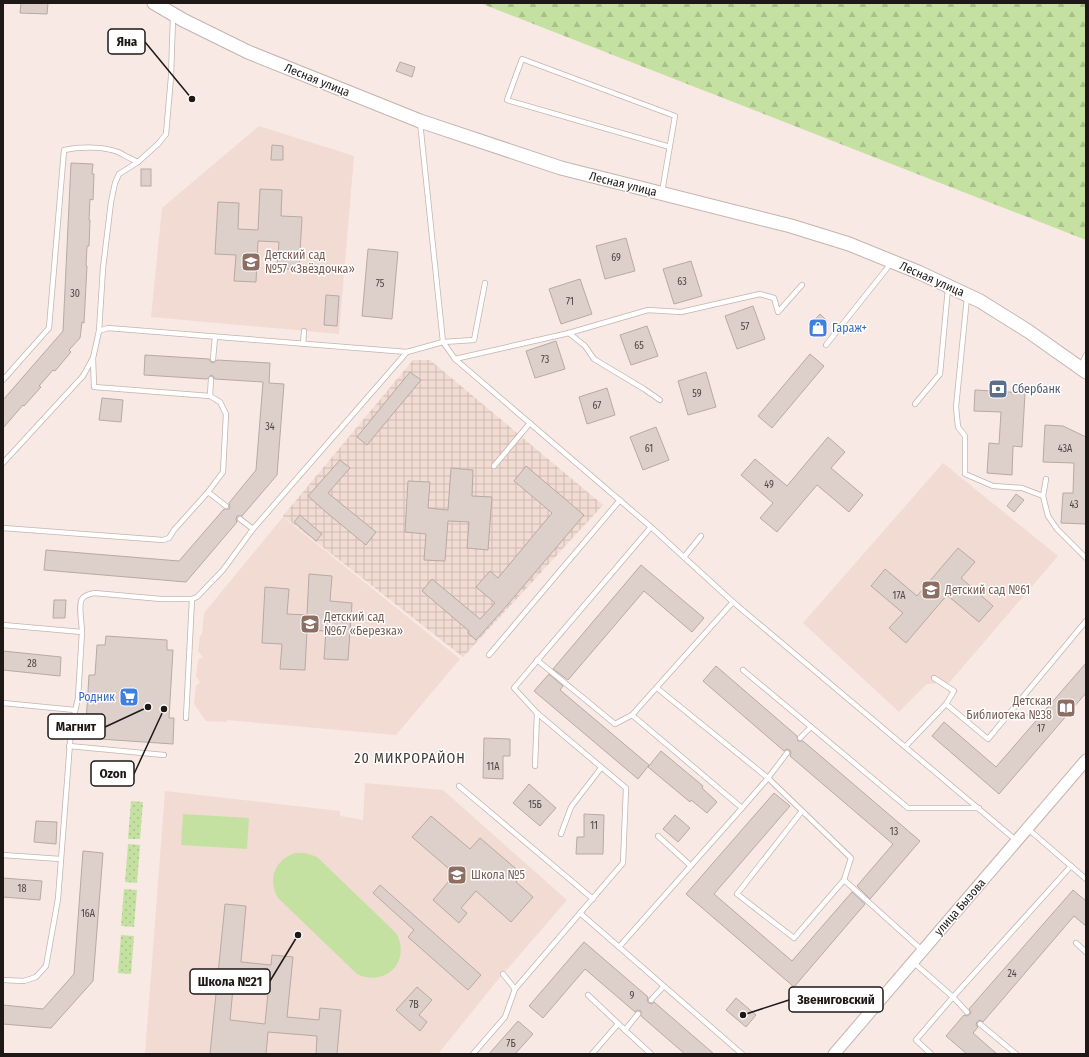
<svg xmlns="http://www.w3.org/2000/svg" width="1089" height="1057" font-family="'Fira Sans Condensed',sans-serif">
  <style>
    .built { fill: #f2dbd2 }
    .industrial { fill: url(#industrial-grid) }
    .grass { fill: url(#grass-dots) }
    .forest { fill: url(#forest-firs) }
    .pitch { fill: #c5e1a2 }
    .building { fill: #ddcfc9; stroke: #b7a9a4; fill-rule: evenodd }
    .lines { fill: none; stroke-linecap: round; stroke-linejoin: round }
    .service-casing { stroke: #c3b4af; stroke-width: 6 }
    .tertiary-casing { stroke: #c3b4af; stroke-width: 13 }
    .secondary-casing { stroke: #c3b4af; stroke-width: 15 }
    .service { stroke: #fff; stroke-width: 4.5 }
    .tertiary { stroke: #fff; stroke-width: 11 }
    .secondary { stroke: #fff; stroke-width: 13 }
    .labels { text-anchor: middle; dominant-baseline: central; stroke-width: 3; stroke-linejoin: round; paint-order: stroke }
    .number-label { font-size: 10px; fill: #4e4644 }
    .street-label { font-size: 12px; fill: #1e1917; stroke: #fff }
    .education-label { font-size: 12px; fill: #785e54; stroke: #fff; text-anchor: start }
    .shop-label { font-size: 12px; fill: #366cbe; stroke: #fff; text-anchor: start }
    .service-label { font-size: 12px; fill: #4e5e75; stroke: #fff; text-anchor: start }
    .quarter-label { font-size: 14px; letter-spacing: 1px; fill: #423732; stroke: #fff }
    .leader { fill: none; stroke: #1e1917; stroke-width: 1.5 }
    .callout-dot { fill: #1e1917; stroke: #fff; stroke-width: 1.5 }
    .callout { fill: #fff; stroke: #1e1917; stroke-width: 1.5 }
    .callout-label { font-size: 13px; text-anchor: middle; font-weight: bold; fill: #1e1917 }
  </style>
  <defs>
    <pattern id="industrial-grid" width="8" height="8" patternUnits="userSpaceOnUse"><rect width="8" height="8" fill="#f2dbd2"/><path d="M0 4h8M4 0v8" fill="none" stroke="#cfbbb4"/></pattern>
    <pattern id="grass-dots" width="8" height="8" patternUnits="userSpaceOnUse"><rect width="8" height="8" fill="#c5e1a2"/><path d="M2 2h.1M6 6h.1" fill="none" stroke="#a9c08b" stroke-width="1.8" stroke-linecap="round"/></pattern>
    <pattern id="forest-firs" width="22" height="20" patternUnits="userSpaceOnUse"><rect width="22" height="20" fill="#c5e1a2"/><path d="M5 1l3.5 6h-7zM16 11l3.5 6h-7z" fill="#a9c08b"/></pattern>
  </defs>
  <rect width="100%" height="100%" fill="#f8e9e4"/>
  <!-- built -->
  <g class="built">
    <polygon points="259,126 354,156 339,334 151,317 162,208"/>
    <polygon points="943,463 1058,556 949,683 927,684 899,712 803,623"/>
    <polygon points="283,517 460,659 396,735 227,720 227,722 206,721 194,704 196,686 200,682 196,677 198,660 203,657 198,651 200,636 202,635 204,613"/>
    <polygon points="365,783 443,790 567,900 496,982 438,1054 145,1054 165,791 340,811 340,816 363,820"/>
  </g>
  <!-- industrial -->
  <polygon class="industrial" points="413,360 430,360 603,505 463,657 283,516"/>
  <!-- grass -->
  <g class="grass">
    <polygon points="131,801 143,802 140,839 128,839"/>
    <polygon points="128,844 140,845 137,883 125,882"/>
    <polygon points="124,889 137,890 134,927 121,926"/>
    <polygon points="121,935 134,936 131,974 118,973"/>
  </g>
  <!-- forest -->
  <polygon class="forest" points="480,3 1086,3 1086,240"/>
  <!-- pitch -->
  <g class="pitch">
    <polygon points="183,814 249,818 247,849 181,845"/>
    <path d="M295,853h11l11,4 79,76c16,28 -11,55 -39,41l-79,-76c-11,-19 -3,-38 17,-45z"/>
  </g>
  <!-- building -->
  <g class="building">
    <polygon points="21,3 48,3 47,14 20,13"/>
    <polygon points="400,62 415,67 412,77 396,71"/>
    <polygon points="272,145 283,146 283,160 271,160"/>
    <polygon points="71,163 93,164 92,174 94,174 93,200 90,199 89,220 90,220 89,246 87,246 86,266 87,266 84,323 82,322 80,338 69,350 71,352 55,371 53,370 39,386 41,387 24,406 23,405 3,428 3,400 63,331"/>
    <rect x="141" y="169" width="10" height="17"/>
    <polygon points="260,189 282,190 281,216 302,217 299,270 277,268 279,242 258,241 256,282 234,281 236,255 215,254 218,202 239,203 238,229 258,230"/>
    <polygon points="626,238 635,271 605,279 596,246"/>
    <polygon points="368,249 398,252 392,319 362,316"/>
    <polygon points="691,261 702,296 674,304 663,269"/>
    <polygon points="580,279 592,314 561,324 549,289"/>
    <polygon points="326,295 339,296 337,326 324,325"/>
    <polygon points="753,306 765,339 737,349 725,316"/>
    <polygon points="820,314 827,321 819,331 811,324"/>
    <polygon points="647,326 658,356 631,365 620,335"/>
    <polygon points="556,341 565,369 535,378 526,351"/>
    <polygon points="810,354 824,366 772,428 758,416"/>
    <polygon points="145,355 209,359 211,362 213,363 217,360 270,363 269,383 284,384 277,475 242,516 237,516 236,519 237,522 186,582 44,570 46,550 179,561 224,509 229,509 230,506 229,503 256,470 263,382 215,379 213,376 211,375 207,379 144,375"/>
    <polygon points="410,372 421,380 367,445 357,437"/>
    <polygon points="706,372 716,407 688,415 678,381"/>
    <polygon points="607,388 615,415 587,424 579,397"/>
    <polygon points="975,390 1025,393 1022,447 1013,446 1012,475 987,473 989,443 999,444 1001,412 974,411"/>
    <polygon points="102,398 123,400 121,422 99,420"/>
    <polygon points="1045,425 1063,426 1086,437 1086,524 1061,523 1063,493 1073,493 1074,463 1043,462"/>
    <polygon points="656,427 669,460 643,470 630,437"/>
    <polygon points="828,437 845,452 831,468 863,495 849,512 817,485 777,532 760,518 773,503 741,475 755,459 787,486"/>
    <polygon points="340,460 350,468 328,493 376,532 366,545 327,513 308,496"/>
    <polygon points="526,466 584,515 503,610 476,640 468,633 469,631 422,591 432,579 480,619 495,603 476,587 490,571 498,578 552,513 514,481"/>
    <polygon points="451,468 473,470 472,496 492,497 488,550 467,548 469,522 448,521 445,561 424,560 426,534 405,532 408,481 430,482 428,508 448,510"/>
    <polygon points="1016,494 1024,500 1014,512 1007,506"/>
    <polygon points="300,515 322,534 316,541 294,522"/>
    <polygon points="958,548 975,562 961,578 993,606 979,622 947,595 906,643 889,628 903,613 871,586 885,569 917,596"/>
    <polygon points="641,565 704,618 692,632 644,591 568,680 553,669"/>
    <polygon points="309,574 332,576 330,601 352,603 348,660 324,659 326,631 307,630 305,670 280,669 282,644 262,643 265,587 289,589 287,614 307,615"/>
    <polygon points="54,600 66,600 65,618 53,618"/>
    <polygon points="106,636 167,640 167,650 173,650 169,718 174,718 173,744 85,738 89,675 95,675 97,645 105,645"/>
    <polygon points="3,651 61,657 60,676 3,670"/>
    <polygon points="1086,663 1086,693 999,794 932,736 944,722 996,767"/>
    <polygon points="716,666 797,736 798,741 803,741 920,841 870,899 857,886 893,844 790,756 791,753 790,750 787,749 784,751 703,681"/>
    <polygon points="549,674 563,686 560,690 649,765 638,779 534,691"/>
    <polygon points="484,738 510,739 510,756 503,756 503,779 483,778"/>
    <polygon points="661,751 703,786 702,788 717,802 707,813 691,800 690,802 648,767"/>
    <polygon points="529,784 556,808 540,826 513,803"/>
    <polygon points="774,793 790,806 714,894 792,961 852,892 865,904 794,987 686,894"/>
    <polygon points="584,814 604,815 603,854 576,854 577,837 584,837"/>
    <polygon points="675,815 690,828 678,842 663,829"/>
    <polygon points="431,816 470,849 480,838 522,874 516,882 533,897 511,922 476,891 461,908 467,913 459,923 433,900 455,874 412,837"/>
    <polygon points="36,821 57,822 56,844 34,842"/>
    <polygon points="83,851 103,853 93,981 51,1028 3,1024 3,1005 43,1009 74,974"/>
    <polygon points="3,878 42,881 40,900 3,897"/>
    <polygon points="380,885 481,975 468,990 408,937 414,930 373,893"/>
    <polygon points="1073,890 1086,901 1086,926 1074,916 983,1022 980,1020 977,1022 976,1025 978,1027 973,1033 997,1054 967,1054 946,1036 964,1015 967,1016 970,1014 971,1012 969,1009"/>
    <path d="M225,904l21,2 -5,56 30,3 1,-10 21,2 -6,60 32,3 1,-12 21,2 -4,44h-21l1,-18 -49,-4 -2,22h-56zM234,978l35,4 -4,42 -35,-4z"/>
    <polygon points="584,942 648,997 647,1001 649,1003 652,1004 654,1002 714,1054 685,1054 641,1016 641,1011 638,1010 635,1012 585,969 543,1018 529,1006"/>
    <polygon points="417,987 432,1000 419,1015 427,1022 420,1031 396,1010"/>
    <polygon points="736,998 756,1015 746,1027 726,1010"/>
    <polygon points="518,1021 533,1034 515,1054 489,1054"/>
  </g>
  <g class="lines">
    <!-- service casing -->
    <g class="service-casing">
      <g id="service">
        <polyline points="420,122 443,342 455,359 651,527 733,602 1017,841"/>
        <polyline points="662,192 675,116 522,59 507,100 670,147"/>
        <polyline points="967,297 956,407 958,427 965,436 965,474 993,486 1022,488 1043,496 1048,516 1057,529 1086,558"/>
        <polyline points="99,331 108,328 407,352"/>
        <polyline points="569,333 585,346 594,359 644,389 660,400"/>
        <polyline points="303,344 304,331"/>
        <polyline points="826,345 892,262"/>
        <polyline points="213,359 215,337"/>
        <polyline points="455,359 569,333 648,310 681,312 760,294 774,298 778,312 802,285"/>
        <polyline points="1081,366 1086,355"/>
        <path d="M3,380l46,-52 15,-178c15,-3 39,-4 54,2 6,3 13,7 20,10"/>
        <polyline points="210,396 211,379"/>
        <polyline points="915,404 940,374 948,288"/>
        <polyline points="3,463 83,376 93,358 99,331 103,268 111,202 115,183 119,174 138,162 158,144 166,134 171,77 173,17"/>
        <polyline points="494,466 530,423"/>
        <polyline points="208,492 226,506"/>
        <polyline points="1043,496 1046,479"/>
        <polyline points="240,519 253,529"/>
        <polyline points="3,528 163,540 169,538 174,530 208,492 223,472 226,414 220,402 210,396 94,387 93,358"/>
        <polyline points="684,557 701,536"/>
        <polyline points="733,602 632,715 742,808 768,778 787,753"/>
        <polyline points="3,625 82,632 78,698 71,730 58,899 46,966 36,977 24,981 3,980"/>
        <path d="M82,632c0,-7 -4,-28 0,-33 2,-4 8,-5 12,-6l67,6h31l5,-2 26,-27 30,-41 154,-177 36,-10 31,-2 11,-57"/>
        <polyline points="489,655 620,500"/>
        <polyline points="537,660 615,724 632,715"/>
        <polyline points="743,670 908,808 979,808"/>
        <polyline points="934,678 954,691 946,704"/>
        <polyline points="657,688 768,778 851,858 844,880 794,938 737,894 802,811"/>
        <polyline points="3,703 75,710"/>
        <polyline points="186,718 192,599"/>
        <polyline points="800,738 811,727"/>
        <polyline points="69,746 164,755"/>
        <polyline points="906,746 946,704 988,739 1086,621"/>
        <polyline points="535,766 537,713"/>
        <polyline points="459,786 593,899"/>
        <polyline points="1027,828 1086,879"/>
        <polyline points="561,834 571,807 601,768"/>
        <polyline points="658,836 691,866"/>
        <polyline points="3,855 60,859"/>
        <polyline points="844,880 923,951"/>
        <polyline points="580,913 742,1054"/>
        <polyline points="1076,943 1086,952"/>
        <polyline points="619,947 742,808"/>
        <polyline points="913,962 953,997 1071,866"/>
        <polyline points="503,974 515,989"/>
        <polyline points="588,995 625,1030 638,1014"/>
        <polyline points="651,1000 663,987"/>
        <polyline points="980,1024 1016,1054"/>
        <polyline points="625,1030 651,1054"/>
        <polyline points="473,1054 505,1017 515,989 623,863 626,788 537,713 514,688 651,527"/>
        <polyline points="592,1054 618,1024"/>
        <polyline points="931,1054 916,1040 953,997 967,1012"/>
      </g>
    </g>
    <!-- tertiary casing -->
    <g class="tertiary-casing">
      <polyline id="tertiary" points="834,1054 1086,760"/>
    </g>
    <!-- secondary casing -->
    <g class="secondary-casing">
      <polyline id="secondary" points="154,3 183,20 248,52 420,121 561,168 791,226 849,244 918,272 980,301 1028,331 1086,372"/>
    </g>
    <!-- service -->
    <use href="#service" class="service"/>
    <!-- tertiary -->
    <use href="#tertiary" class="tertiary"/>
    <!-- secondary -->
    <use href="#secondary" class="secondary"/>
  </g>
  <!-- icons -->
  <defs>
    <g id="school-square" transform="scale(1)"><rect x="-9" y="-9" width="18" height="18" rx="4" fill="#8d6e63" stroke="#fff"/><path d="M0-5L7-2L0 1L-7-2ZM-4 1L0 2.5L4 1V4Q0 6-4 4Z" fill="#fff"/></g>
    <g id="shop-square" transform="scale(1)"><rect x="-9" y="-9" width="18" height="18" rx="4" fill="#3f7fe0" stroke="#fff"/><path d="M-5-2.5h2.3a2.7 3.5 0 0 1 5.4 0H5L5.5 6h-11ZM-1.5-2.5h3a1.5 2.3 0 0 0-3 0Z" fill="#fff"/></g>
    <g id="bank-square" transform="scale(1)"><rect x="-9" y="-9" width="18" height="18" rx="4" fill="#5c6f8a" stroke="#fff"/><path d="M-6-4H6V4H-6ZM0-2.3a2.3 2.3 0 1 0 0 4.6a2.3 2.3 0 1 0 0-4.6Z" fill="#fff"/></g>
    <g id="supermarket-square" transform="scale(1)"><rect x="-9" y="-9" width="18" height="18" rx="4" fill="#3f7fe0" stroke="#fff"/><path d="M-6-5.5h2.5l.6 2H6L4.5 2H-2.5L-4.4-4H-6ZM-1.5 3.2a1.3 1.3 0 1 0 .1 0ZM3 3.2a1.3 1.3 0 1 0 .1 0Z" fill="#fff"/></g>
    <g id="library-square" transform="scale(1)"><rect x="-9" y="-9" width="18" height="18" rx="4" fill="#8d6e63" stroke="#fff"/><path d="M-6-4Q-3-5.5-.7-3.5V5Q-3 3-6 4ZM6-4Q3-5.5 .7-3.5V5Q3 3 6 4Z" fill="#fff"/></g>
  </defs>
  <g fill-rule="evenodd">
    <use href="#school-square" x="251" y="262"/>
    <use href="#shop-square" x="818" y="328"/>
    <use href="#bank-square" x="998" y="389"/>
    <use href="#school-square" x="931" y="590"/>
    <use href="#school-square" x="310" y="624"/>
    <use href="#supermarket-square" x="129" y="697"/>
    <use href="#library-square" x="1066" y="708"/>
    <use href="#school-square" x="457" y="875"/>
  </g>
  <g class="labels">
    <!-- number labels -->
    <g class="number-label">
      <text x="616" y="258">69</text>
      <text x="682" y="282">63</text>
      <text x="380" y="284">75</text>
      <text x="75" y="294">30</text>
      <text x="570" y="302">71</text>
      <text x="745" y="327">57</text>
      <text x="639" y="346">65</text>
      <text x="545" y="360">73</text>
      <text x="697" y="394">59</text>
      <text x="597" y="406">67</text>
      <text x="270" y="427">34</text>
      <text x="649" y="449">61</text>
      <text x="1065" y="449">43А</text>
      <text x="769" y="485">49</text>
      <text x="1074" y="505">43</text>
      <text x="899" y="596">17А</text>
      <text x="32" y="664">28</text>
      <text x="1041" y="729">17</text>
      <text x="493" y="767">11А</text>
      <text x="535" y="805">15Б</text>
      <text x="594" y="826">11</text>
      <text x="894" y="832">13</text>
      <text x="22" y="889">18</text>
      <text x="88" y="914">16А</text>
      <text x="1012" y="974">24</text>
      <text x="632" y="996">9</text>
      <text x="414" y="1005">7В</text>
      <text x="511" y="1044">7Б</text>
    </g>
    <!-- street labels -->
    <g class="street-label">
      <text transform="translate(317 80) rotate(22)">Лесная улица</text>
      <text transform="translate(623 184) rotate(14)">Лесная улица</text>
      <text transform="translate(932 279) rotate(24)">Лесная улица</text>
      <text transform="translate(960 907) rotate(-49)">улица Бызова</text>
    </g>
    <!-- education labels -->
    <g class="education-label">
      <text x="265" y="255">Детский сад<tspan x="265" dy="14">№57 «Звёздочка»</tspan></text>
      <text x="945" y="590">Детский сад №61</text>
      <text x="324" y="617">Детский сад<tspan x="324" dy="14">№67 «Березка»</tspan></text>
      <text x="1052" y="701" text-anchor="end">Детская<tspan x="1052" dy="14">Библиотека №38</tspan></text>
      <text x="471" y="875">Школа №5</text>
    </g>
    <!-- shop labels -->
    <g class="shop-label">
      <text x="832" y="328">Гараж+</text>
      <text x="115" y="697" text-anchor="end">Родник</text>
    </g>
    <!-- service labels -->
    <g class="service-label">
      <text x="1012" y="389">Сбербанк</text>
    </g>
    <!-- quarter labels -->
    <g class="quarter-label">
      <text x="410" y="758">20 МИКРОРАЙОН</text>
    </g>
  </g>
  <!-- callouts -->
  <path class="leader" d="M192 99L145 42M148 707L105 727M164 709L134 774M298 935L270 981M743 1015L789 1000"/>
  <g class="callout-dot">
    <circle cx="192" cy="99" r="4"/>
    <circle cx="148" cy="707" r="4"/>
    <circle cx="164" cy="709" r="4"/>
    <circle cx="298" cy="935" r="4"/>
    <circle cx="743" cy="1015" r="4"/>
  </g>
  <g class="callout">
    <rect x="108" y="29" width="37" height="25" rx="4"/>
    <rect x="48" y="714" width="57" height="25" rx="4"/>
    <rect x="91" y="761" width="43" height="25" rx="4"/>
    <rect x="190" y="969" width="80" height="25" rx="4"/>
    <rect x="789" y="987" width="94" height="25" rx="4"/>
  </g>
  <g class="callout-label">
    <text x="127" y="46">Яна</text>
    <text x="76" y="731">Магнит</text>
    <text x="113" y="778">Ozon</text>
    <text x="230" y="986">Школа №21</text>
    <text x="836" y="1004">Звениговский</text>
  </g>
  <!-- border -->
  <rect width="1089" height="1057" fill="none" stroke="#1e1917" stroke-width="8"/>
</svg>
